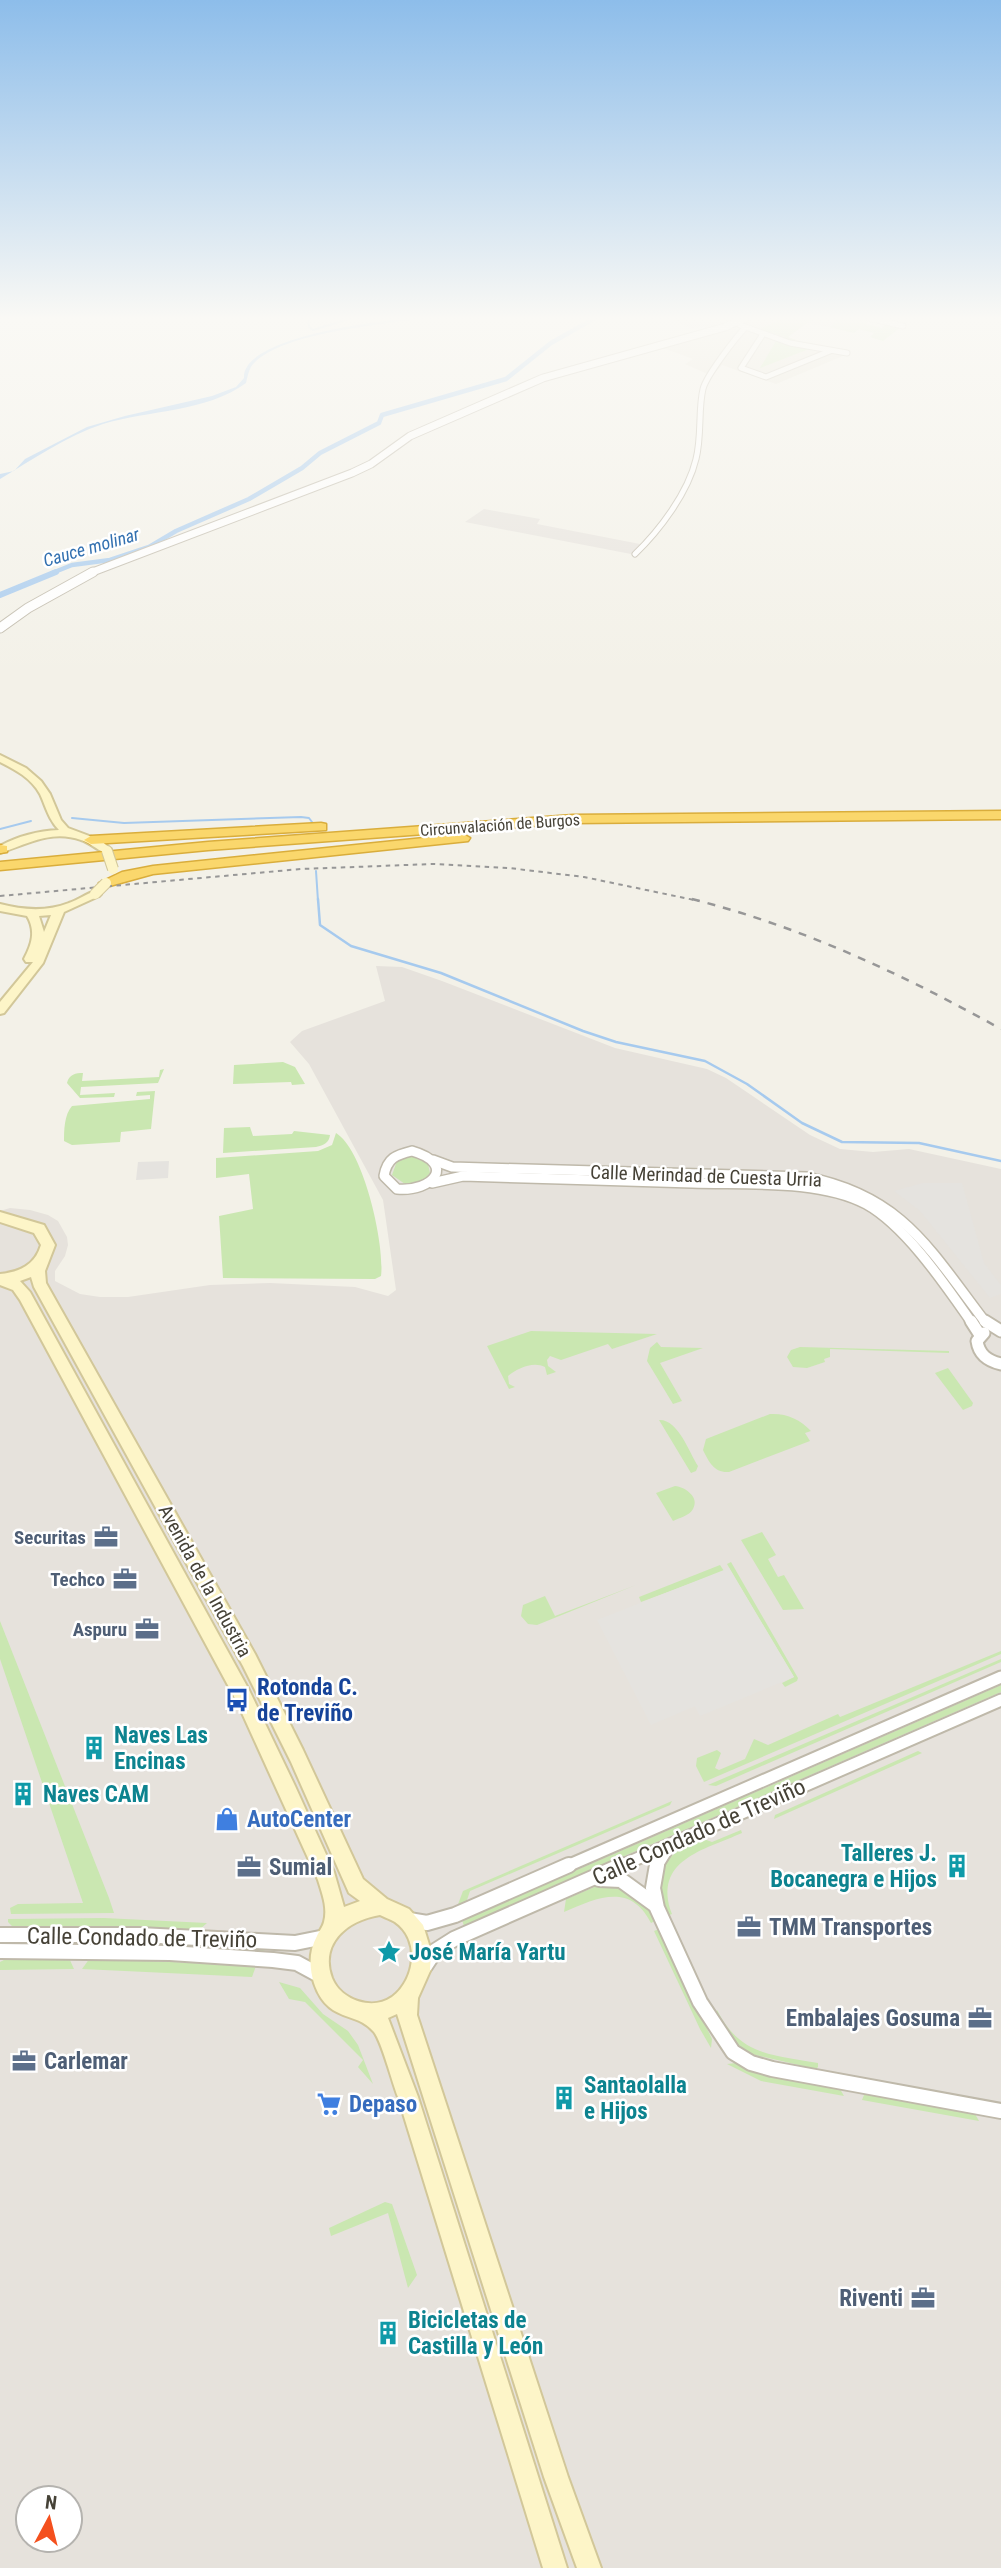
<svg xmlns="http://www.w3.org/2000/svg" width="1001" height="2568" font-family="'Roboto Condensed',sans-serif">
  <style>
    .residential { fill: #e7e3d6 }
    .industrial { fill: #e6e2dc; fill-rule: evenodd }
    .green { fill: #cae7b1 }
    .parking { fill: #e5e3df }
    .water { fill: #a6caee }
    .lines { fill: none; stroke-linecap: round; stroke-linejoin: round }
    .stream-far1 { stroke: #a6caee; stroke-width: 2 }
    .stream { stroke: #a6caee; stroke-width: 2.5 }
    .canal-far1 { stroke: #a6caee; stroke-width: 4.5 }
    .canal { stroke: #a6caee; stroke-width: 6 }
    .minor-far3-casing { stroke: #bfb9aa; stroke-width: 7 }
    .minor-far2-casing { stroke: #bfb9aa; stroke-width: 12 }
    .minor-far1-casing { stroke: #bfb9aa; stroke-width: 15 }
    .minor-casing { stroke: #bfb9aa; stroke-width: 18 }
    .tertiary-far1-casing { stroke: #bfb9aa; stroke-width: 9 }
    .tertiary-casing { stroke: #bfb9aa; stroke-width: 11 }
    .secondary-casing { stroke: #d2c799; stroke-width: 4 }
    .motorway-casing { stroke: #d9ad3c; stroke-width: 3 }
    .minor-far3 { stroke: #fff; stroke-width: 5 }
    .minor-far2 { stroke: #fff; stroke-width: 9 }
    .minor-far1 { stroke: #fff; stroke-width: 11 }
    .minor { stroke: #fff; stroke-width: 14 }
    .tertiary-far1 { stroke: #fff; stroke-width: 7 }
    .tertiary { stroke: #fff; stroke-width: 9 }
    .secondary { fill: #fdf5c8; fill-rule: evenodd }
    .motorway { fill: #fad76c; fill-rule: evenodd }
    .rail-far1 { stroke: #979797; stroke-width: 2; stroke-dasharray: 4.5 4.5; stroke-linecap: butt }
    .rail { stroke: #979797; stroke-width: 2.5; stroke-dasharray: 8 8; stroke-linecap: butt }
    .secondary-bridge-casing { stroke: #d2c799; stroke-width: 12; stroke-linecap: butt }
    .secondary-bridge { stroke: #fdf5c8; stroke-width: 10 }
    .labels { text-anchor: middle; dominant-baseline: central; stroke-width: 5; stroke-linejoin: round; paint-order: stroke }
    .far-street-label { font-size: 16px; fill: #464237; stroke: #fff }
    .far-water-label { font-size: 18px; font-style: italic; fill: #3270b0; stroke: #fff }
    .street-label { font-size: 19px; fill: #464237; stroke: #fff }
    .service-label { font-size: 19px; font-weight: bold; fill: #4e5e75; stroke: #fff; text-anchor: end }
    .near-transit-label { font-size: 23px; font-weight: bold; fill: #164399; stroke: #fff; text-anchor: start }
    .near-culture-label { font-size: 23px; font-weight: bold; fill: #0d838f; stroke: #fff; text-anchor: start }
    .near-shop-label { font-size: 23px; font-weight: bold; fill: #366cbe; stroke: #fff; text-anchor: start }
    .near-street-label { font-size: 23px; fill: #464237; stroke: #fff }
    .near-service-label { font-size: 23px; font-weight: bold; fill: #4e5e75; stroke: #fff; text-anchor: start }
  </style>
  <rect width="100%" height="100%" fill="#f3f1e8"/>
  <!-- residential -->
  <polygon class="residential" points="667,318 853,318 849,322 838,319 828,327 807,323 784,339 850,353 776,384 722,365 712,376 685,364 693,359 655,345 722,326 691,328"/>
  <!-- industrial -->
  <g class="industrial">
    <polygon points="484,509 540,519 537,524 640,544 631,554 465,522"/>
    <path d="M376,966l26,1 40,14 173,67 92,21 19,9 84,57 30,14 33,3 36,-3 92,20v1399h-1001v-1357l10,-3 20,2 18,5 10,6 9,16 1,8 -3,11 -10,15v10l25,13 20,3h28l82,-12 60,-2 85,4 33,9 8,-6 -13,-90 -74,-136 -19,-22 12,-11 83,-30zM28,2498h42v42h-42z"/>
  </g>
  <!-- green -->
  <g class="green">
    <polygon points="784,318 814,318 788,337 796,340 792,342 783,339 785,337 760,329"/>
    <polygon points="839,318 849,321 853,318 871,320 866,324 882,328 887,323 902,326 883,341 870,337 874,333 859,329 854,333 829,327"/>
    <polygon points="776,341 809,349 760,368"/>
    <polygon points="283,1062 295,1067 305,1084 292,1085 291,1082 233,1084 234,1065"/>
    <path d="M164,1069l-6,14 -77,4 -1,8 35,-2 -1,4 -34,1 -13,-15c2,-9 9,-10 16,-10l-1,8 77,-4 1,-7z"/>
    <path d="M155,1091l-4,38 -30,3 -1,10 -48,3 -8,-4c0,-10 0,-26 8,-35l78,-7v-4l-14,1 1,-4z"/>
    <path d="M250,1127l3,9 39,-2 2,-3 36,4c-1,8 -6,10 -14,12l-93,6 1,-25z"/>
    <path d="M336,1133c28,17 49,112 45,143l-6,3 -152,-1 -4,-62 34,-7 -4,-35 -33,4v-20l102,-7 14,-6z"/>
    <polygon points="408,1157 414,1157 428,1164 430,1173 423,1181 405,1184 392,1175 397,1161"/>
    <path d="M531,1331l126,3 -45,15 -4,-5 -47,16 -11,-4 -3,4 1,6 8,6 -9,3 -2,-8c-12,-6 -27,1 -37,9l1,8 6,3 -6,2 -22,-43z"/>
    <polygon points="657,1342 661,1347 703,1348 660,1363 682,1401 673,1404 647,1361 650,1348"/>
    <polygon points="800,1347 949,1351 949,1353 830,1349 830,1357 824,1359 825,1362 807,1368 793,1367 787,1357 791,1350"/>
    <polygon points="948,1368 973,1403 972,1406 963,1410 935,1373"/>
    <path d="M770,1414c16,-1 30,5 41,17l-6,2 5,8 -81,31c-15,1 -20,-10 -26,-22l3,-11z"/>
    <path d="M659,1420c19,-1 30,32 39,46l-2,5 -5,2z"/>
    <path d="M675,1486c10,1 25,11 18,23 -4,7 -14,9 -20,12l-17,-28z"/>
    <polygon points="762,1532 776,1555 768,1559 778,1577 784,1575 804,1609 783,1610 741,1540"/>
    <polygon points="731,1562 798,1678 797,1681 785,1687 782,1683 794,1677 727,1564"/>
    <polygon points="720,1565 724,1571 641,1602 639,1597"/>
    <polygon points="636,1585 537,1625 528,1624 521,1616 523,1605 545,1596 555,1616"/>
    <polygon points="0,1621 109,1898 114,1913 11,1914 10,1908 18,1904 83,1903 0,1659"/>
    <polygon points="1001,1651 1001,1654 704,1782 696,1766 697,1758 717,1750 721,1753 715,1768 719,1770 745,1759 754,1739 768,1745 838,1714 840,1717"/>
    <polygon points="1001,1659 1001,1662 716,1786 708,1785"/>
    <polygon points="1001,1685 1001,1692 464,1926 462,1920"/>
    <polygon points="918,1751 922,1753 774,1819 775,1815"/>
    <polygon points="672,1801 670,1805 470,1891 466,1903 457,1907 463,1891"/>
    <path d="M741,1830l1,3c-38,17 -90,27 -70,81l-5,2c-15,-43 -7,-59 34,-78l11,4z"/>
    <path d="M604,1883c22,2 43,19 51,38l-4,2c-21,-41 -54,-25 -87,-11l2,-13z"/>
    <polygon points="104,1918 207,1923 199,1930 110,1927 13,1927 8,1922 8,1919"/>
    <polygon points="659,1929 712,2039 711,2048 700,2029 654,1931"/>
    <polygon points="0,1942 139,1942 265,1948 264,1952 125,1944 0,1945"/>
    <polygon points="69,1958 74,1969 0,1970 0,1962 6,1959"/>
    <polygon points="90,1958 256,1966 252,1977 82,1969"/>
    <polygon points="279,1982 300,1988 323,2014 348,2031 358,2045 373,2084 358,2067 363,2060 305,2002 289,1999"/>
    <path d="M717,2010c23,46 56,45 101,53v4l-2,2 -65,-15 -16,-9 -20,-28z"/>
    <polygon points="736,2063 762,2074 840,2089 844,2096 761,2081 727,2064"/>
    <polygon points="869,2094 975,2114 979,2121 862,2100 864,2095"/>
    <polygon points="385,2202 392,2204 417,2275 408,2288 388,2213 331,2236 329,2228"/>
  </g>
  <!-- parking -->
  <g class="parking">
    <polygon points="169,1161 168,1178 136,1180 138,1162"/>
    <polygon points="923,1183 962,1183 984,1263 1001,1285 1001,1294 990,1298 920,1211 894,1191"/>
    <polygon points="729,1568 794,1677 700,1716 695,1706 651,1725 597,1620"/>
  </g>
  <!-- water -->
  <path class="water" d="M424,318c-42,7 -140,14 -170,45 -5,5 -6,12 -8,20 -39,29 -97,27 -143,41 -37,12 -71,36 -103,55v-5l14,-3 11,-12 62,-32 38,-11 87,-20 24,-9 8,-9c-3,-42 147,-60 180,-60z"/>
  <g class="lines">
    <!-- stream-far1 -->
    <g class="stream-far1">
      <polyline points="308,318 309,327 313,330 352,318"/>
      <polyline points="72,818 124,823 301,817 309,818 312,822"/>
      <polyline points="0,829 31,821"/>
      <polyline points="316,871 318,901"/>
    </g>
    <!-- stream -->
    <polyline class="stream" points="318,899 320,925 351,946 441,973 583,1031 616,1042 705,1061 747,1084 802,1123 842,1142 919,1143 1001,1161"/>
    <!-- canal-far1 -->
    <polyline class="canal-far1" points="52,573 72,565 110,560 149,547 176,531 249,499 302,468 320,453 379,423 382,415 506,379 551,343 595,318"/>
    <!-- canal -->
    <polyline class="canal" points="0,595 56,572"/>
    <!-- minor-far3 casing -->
    <g class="minor-far3-casing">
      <g id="minor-far3">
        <polyline points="869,318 903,326"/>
        <polyline points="740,325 790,343 847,353"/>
        <polyline points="763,334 741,368 766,377 830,351"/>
        <path d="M635,554c24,-23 53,-61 61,-95 6,-23 2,-50 7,-70 3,-13 33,-52 43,-62"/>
      </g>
    </g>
    <!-- minor-far2 casing -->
    <g class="minor-far2-casing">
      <g id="minor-far2">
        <path d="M412,1151c45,13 21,41 -15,38l-13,-13c3,-18 12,-21 28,-25z"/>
        <path d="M433,1160l19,7 354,10c97,19 124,73 180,146"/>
        <path d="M432,1183l31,-7c76,2 153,5 229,7 53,2 127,-4 174,21 40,22 80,82 106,119"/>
      </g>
    </g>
    <!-- minor-far1 casing -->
    <g class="minor-far1-casing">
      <g id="minor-far1">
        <polyline points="971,1321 980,1335"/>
        <polyline points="985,1321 1001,1331"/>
        <path d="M984,1333l-7,8c2,14 11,20 24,23"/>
        <polyline points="565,1867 1001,1677"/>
        <polyline points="618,1867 1001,1700"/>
        <polyline points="656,1867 669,1846"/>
      </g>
    </g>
    <!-- minor casing -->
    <g class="minor-casing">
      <g id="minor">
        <polyline points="657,1865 653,1888 657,1908 700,2002 733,2052 751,2063 772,2069 1001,2111"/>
        <polyline points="599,1879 621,1880 654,1904"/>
        <polyline points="409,1920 427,1923 455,1915 569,1865"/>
        <polyline points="0,1935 140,1935 295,1943 325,1937"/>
        <polyline points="0,1951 170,1953 273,1960 297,1963 321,1976"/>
        <polyline points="425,1966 435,1951 454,1939 622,1865"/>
      </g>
    </g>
    <!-- tertiary-far1 casing -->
    <g class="tertiary-far1-casing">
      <polyline id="tertiary-far1" points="90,573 352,473 371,464 410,436 543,378 725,327 745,318"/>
    </g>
    <!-- tertiary casing -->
    <g class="tertiary-casing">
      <polyline id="tertiary" points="0,628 28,608 93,572"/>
    </g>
    <!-- secondary casing -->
    <g class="secondary-casing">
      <g id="secondary">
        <path d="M0,755l26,13 15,13 9,13 11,26 7,8 32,12 11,9v4c-11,1 -19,-10 -30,-13 -29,-11 -54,4 -81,13v-7c18,-10 38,-15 59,-16 -10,-10 -13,-23 -19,-36 -9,-16 -24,-24 -40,-32z"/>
        <path d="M95,891l6,3 -2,2 -35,16 -21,51 -39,50 -4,1v-12l33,-40h-7l-2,-3c8,-15 12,-28 3,-43l-27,-5v-7c23,6 46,8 69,-1 9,-3 17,-9 26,-12zM51,915l-7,17 -5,-16z"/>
        <path d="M0,1212l44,13 11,20 -10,26 1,12 209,371 48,96 60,129 24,20 22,10 14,16 8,26 -1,20 -12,27 -1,17 151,462 33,91h-24l-33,-91 -147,-463 -9,4 30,79 149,471h-24l-145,-471c-6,-15 -16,-55 -24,-65 -18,-22 -46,-8 -60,-49 -5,-16 -5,-32 3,-47 2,-5 6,-9 7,-14 4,-14 -2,-29 -6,-42l-81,-178 -217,-402 -7,-10 -13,-5v-11c20,-2 35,-9 41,-29l-7,-12 -34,-11zM31,1277l3,10 209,379 48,96 58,131 11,8 -16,6 -10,-35 -39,-86 -46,-96 -219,-398 -10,-11zM380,1915c4,2 10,4 15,7 26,18 20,58 -3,75 -20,14 -51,3 -60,-19 -13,-35 16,-58 48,-63z"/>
      </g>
    </g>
    <!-- motorway casing -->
    <g class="motorway-casing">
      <g id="motorway">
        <polygon points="1001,811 1001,819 573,823 208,850 0,870 0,862 208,842 573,815"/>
        <polygon points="321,823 326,824 326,830 91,844 84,840 91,836"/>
        <polygon points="463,834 470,838 468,841 153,874 106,887 99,883 122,872 153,866"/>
        <polygon points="0,845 7,846 7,852 0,853"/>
      </g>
    </g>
    <!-- minor-far3 -->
    <use href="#minor-far3" class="minor-far3"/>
    <!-- minor-far2 -->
    <use href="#minor-far2" class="minor-far2"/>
    <!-- minor-far1 -->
    <use href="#minor-far1" class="minor-far1"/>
    <!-- minor -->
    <use href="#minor" class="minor"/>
    <!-- tertiary-far1 -->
    <use href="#tertiary-far1" class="tertiary-far1"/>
    <!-- tertiary -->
    <use href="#tertiary" class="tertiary"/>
    <!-- secondary -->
    <use href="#secondary" class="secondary"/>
    <!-- motorway -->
    <use href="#motorway" class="motorway"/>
    <!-- rail-far1 -->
    <polyline class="rail-far1" points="0,896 301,869 433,864 509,868 584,877 699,901"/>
    <!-- rail -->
    <path class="rail" d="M692,899c110,28 210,75 309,130"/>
    <!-- secondary-bridge casing -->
    <g class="secondary-bridge-casing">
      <g id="secondary-bridge">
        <polyline points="107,851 113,869"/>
        <polyline points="95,894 106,883"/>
      </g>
    </g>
    <!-- secondary-bridge -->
    <use href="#secondary-bridge" class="secondary-bridge"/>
  </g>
  <!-- sky -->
  <linearGradient id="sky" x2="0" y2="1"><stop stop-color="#8dbdea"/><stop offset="0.47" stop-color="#faf9f5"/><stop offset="1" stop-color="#faf9f5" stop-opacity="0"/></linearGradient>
  <rect width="1001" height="678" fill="url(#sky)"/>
  <!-- icons -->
  <defs>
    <g id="office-bare" transform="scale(1.89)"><path d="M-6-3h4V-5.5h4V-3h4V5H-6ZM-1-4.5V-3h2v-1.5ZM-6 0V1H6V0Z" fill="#5c6f8a" stroke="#fff" stroke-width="2.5" paint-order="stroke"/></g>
    <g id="bus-bare" transform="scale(1.89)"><path d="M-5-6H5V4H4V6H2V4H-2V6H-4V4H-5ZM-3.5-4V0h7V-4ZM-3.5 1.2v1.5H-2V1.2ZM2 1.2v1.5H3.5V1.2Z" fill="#1a4fb4" stroke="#fff" stroke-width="2.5" paint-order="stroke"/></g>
    <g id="building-bare" transform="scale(1.89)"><path d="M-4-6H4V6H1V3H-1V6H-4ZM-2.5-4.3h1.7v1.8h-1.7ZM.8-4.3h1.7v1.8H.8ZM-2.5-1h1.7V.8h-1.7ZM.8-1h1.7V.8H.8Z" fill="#0f9aa8" stroke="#fff" stroke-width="2.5" paint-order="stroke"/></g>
    <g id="shop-bare" transform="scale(1.89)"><path d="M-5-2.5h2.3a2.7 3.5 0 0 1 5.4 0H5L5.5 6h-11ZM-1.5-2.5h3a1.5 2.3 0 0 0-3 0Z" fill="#3f7fe0" stroke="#fff" stroke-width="2.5" paint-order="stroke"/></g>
    <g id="sight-bare" transform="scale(1.89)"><path d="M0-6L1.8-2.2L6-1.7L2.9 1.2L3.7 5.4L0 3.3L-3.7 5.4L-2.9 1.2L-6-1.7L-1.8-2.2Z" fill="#0f9aa8" stroke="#fff" stroke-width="2.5" paint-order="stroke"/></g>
    <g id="supermarket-bare" transform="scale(1.89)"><path d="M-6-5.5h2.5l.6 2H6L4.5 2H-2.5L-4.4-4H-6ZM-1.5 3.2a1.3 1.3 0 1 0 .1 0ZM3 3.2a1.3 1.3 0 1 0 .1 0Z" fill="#3f7fe0" stroke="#fff" stroke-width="2.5" paint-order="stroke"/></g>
  </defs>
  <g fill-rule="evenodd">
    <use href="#office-bare" x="106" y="1537"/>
    <use href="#office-bare" x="125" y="1579"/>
    <use href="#office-bare" x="147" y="1629"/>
    <use href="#bus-bare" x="237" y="1700"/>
    <use href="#building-bare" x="94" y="1748"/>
    <use href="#building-bare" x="23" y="1794"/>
    <use href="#shop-bare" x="227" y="1819"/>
    <use href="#building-bare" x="957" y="1866"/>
    <use href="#office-bare" x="249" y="1867"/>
    <use href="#office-bare" x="749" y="1927"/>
    <use href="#sight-bare" x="389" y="1952"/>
    <use href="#office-bare" x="980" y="2018"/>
    <use href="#office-bare" x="24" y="2061"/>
    <use href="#building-bare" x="564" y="2098"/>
    <use href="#supermarket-bare" x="329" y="2104"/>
    <use href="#office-bare" x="923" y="2298"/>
    <use href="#building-bare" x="388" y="2333"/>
  </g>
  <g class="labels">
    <!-- far-street labels -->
    <g class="far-street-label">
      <text transform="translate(500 825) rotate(-4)">Circunvalación de Burgos</text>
    </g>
    <!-- far-water labels -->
    <g class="far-water-label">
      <text transform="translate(91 547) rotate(-16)">Cauce molinar</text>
    </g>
    <!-- street labels -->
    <g class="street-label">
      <text transform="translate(706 1176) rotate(2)">Calle Merindad de Cuesta Urria</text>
      <text transform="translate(205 1581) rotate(61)">Avenida de la Industria</text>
    </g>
    <!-- service labels -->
    <g class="service-label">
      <text x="86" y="1537">Securitas</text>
      <text x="105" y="1579">Techco</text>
      <text x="127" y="1629">Aspuru</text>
    </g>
    <!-- near-transit labels -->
    <g class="near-transit-label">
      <text x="257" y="1687">Rotonda C.<tspan x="257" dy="26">de Treviño</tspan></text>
    </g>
    <!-- near-culture labels -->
    <g class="near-culture-label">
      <text x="114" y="1735">Naves Las<tspan x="114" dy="26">Encinas</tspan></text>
      <text x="43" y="1794">Naves CAM</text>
      <text x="937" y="1853" text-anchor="end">Talleres J.<tspan x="937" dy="26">Bocanegra e Hijos</tspan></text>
      <text x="409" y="1952">José María Yartu</text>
      <text x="584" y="2085">Santaolalla<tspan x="584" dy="26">e Hijos</tspan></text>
      <text x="408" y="2320">Bicicletas de<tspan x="408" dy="26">Castilla y León</tspan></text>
    </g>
    <!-- near-shop labels -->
    <g class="near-shop-label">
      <text x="247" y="1819">AutoCenter</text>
      <text x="349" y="2104">Depaso</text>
    </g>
    <!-- near-street labels -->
    <g class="near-street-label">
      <text transform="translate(699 1832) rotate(-24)">Calle Condado de Treviño</text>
      <text transform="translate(142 1938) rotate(1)">Calle Condado de Treviño</text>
    </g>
    <!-- near-service labels -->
    <g class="near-service-label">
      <text x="269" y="1867">Sumial</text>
      <text x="769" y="1927">TMM Transportes</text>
      <text x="960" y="2018" text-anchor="end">Embalajes Gosuma</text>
      <text x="44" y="2061">Carlemar</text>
      <text x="903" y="2298" text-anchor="end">Riventi</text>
    </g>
  </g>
  <!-- north arrow -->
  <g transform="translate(49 2519) rotate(7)"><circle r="33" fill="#ffffff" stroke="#b5b3af" stroke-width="2"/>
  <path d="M0-5L12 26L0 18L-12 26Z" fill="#f4501e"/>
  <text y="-10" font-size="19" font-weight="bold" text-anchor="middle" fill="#464237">N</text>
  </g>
</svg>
